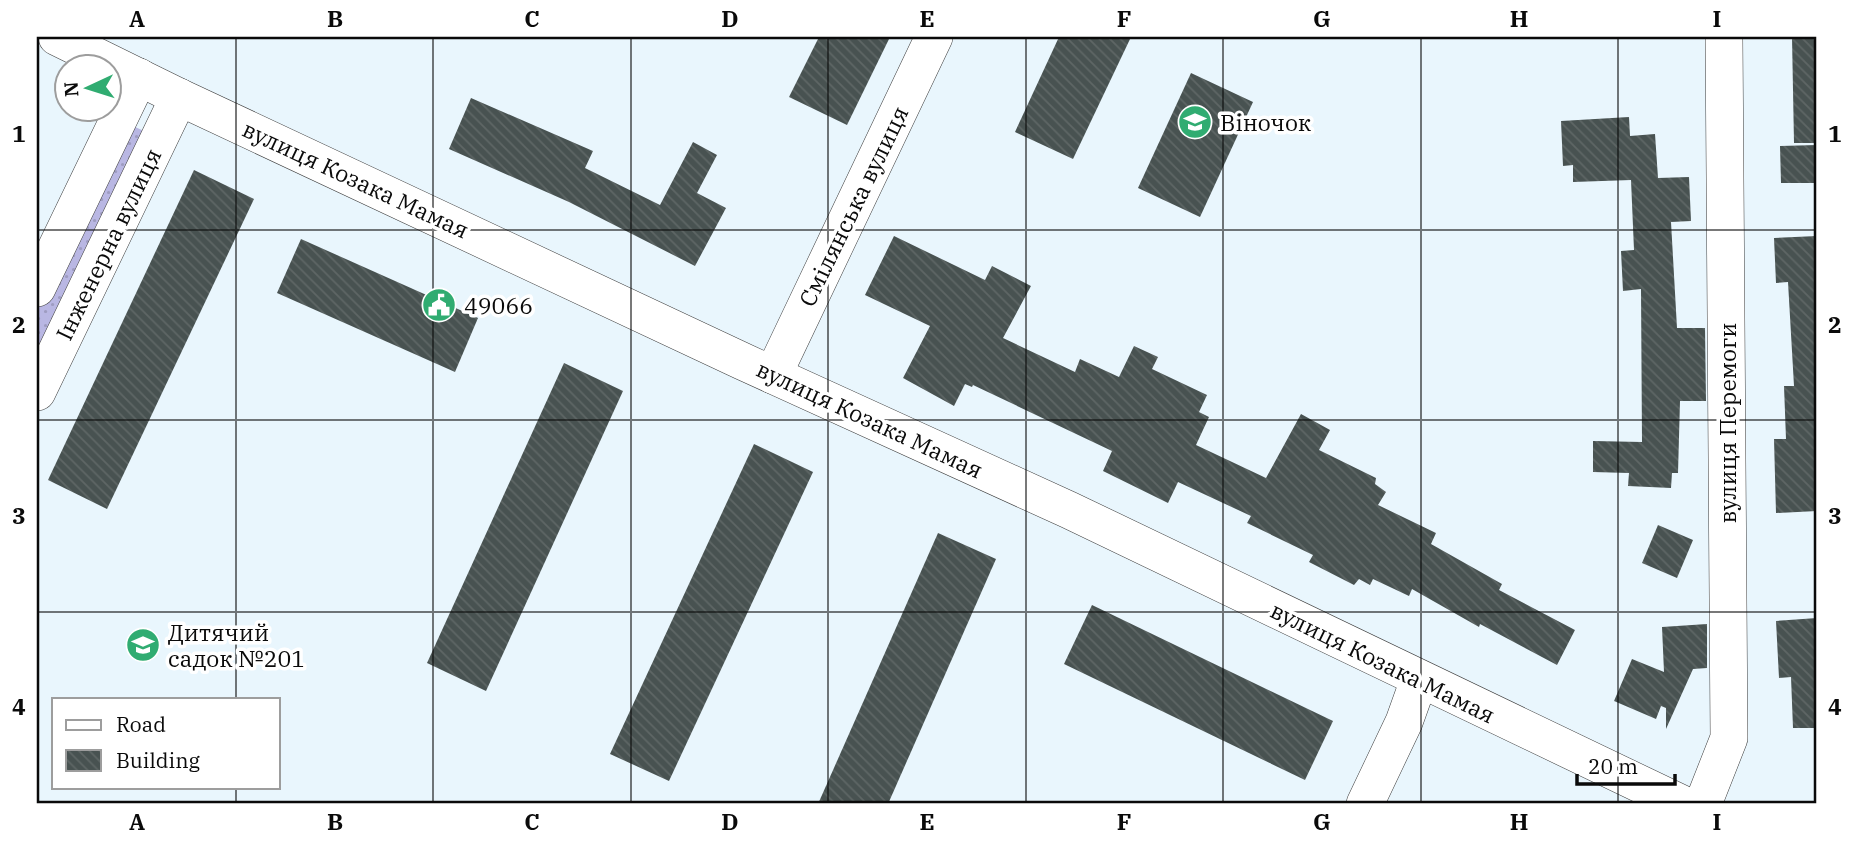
<svg xmlns="http://www.w3.org/2000/svg" width="1854" height="841" font-family="'IBM Plex Serif',serif">
  <style>
    .grass { fill: url(#grass-dots) }
    .building { fill: url(#building-back-hatch) }
    .lines { fill: none; stroke-linecap: round; stroke-linejoin: round }
    .minor-casing { stroke: #3d3d3d; stroke-width: 38 }
    .minor { stroke: #fff; stroke-width: 37 }
    .grid { fill: none; stroke: #0a0a0a; stroke-width: 2; stroke-opacity: 0.55 }
    .labels { text-anchor: middle; dominant-baseline: central; stroke-width: 7; stroke-linejoin: round; paint-order: stroke }
    .poi-label { font-size: 23px; fill: #0a0a0a; stroke: #fff; text-anchor: start }
    .street-label { font-size: 23px; fill: #0a0a0a; stroke: #fff }
    .neatline { fill: none; stroke: #0a0a0a; stroke-width: 2.5 }
    .grid-label { font-size: 23px; text-anchor: middle; font-weight: bold; fill: #0a0a0a }
  </style>
  <defs>
    <pattern id="grass-dots" width="8" height="8" patternUnits="userSpaceOnUse" patternTransform="scale(1.75)"><rect width="8" height="8" fill="#b9b7e3"/><path d="M2 2h.1M6 6h.1" fill="none" stroke="#9e9cc1" stroke-width="1.8" stroke-linecap="round"/></pattern>
    <pattern id="building-back-hatch" width="6" height="6" patternUnits="userSpaceOnUse" patternTransform="scale(1.75)"><rect width="6" height="6" fill="#485251"/><path d="M-1 5l2 2M0 0l6 6M5-1l2 2" fill="none" stroke="#5e6665"/></pattern>
  </defs>
  <rect width="100%" height="100%" fill="#e9f6fd"/>
  <!-- grass -->
  <polygon class="grass" points="124,122 153,135 37,379 37,306"/>
  <!-- building -->
  <g class="building">
    <polygon points="819,37 890,37 847,125 789,97"/>
    <polygon points="1059,37 1131,37 1073,159 1015,132"/>
    <polygon points="1792,37 1817,37 1817,143 1794,143"/>
    <polygon points="1191,73 1253,102 1200,217 1138,188"/>
    <polygon points="471,98 593,151 585,168 660,205 693,142 717,155 697,193 726,208 695,266 569,202 449,149"/>
    <polygon points="1629,117 1630,136 1655,134 1658,178 1689,177 1691,221 1671,222 1677,328 1705,328 1706,401 1680,401 1678,473 1672,473 1671,488 1628,486 1629,473 1593,472 1593,441 1642,442 1641,289 1623,291 1621,251 1634,250 1631,180 1573,182 1573,165 1563,166 1561,121"/>
    <polygon points="1817,145 1817,183 1781,183 1780,146"/>
    <polygon points="194,170 254,199 107,509 48,480"/>
    <polygon points="894,236 985,280 992,266 1031,286 1003,338 1075,372 1080,359 1119,377 1134,346 1158,357 1152,369 1207,395 1199,412 1209,417 1196,445 1266,478 1301,414 1330,430 1319,450 1376,478 1375,484 1386,492 1378,505 1436,533 1431,544 1502,584 1499,590 1575,630 1557,665 1480,624 1479,627 1412,589 1409,596 1373,579 1370,585 1359,579 1354,585 1309,562 1313,555 1247,523 1251,516 1178,482 1168,503 1103,471 1112,451 973,385 972,387 965,384 954,406 903,378 930,326 865,295"/>
    <polygon points="1817,236 1817,511 1776,513 1774,439 1786,439 1784,386 1794,386 1788,282 1776,283 1774,238"/>
    <polygon points="301,239 478,318 455,372 277,293"/>
    <polygon points="564,363 623,391 486,691 427,663"/>
    <polygon points="754,444 813,472 669,781 610,754"/>
    <polygon points="1658,525 1693,540 1677,578 1642,563"/>
    <polygon points="938,533 996,559 888,804 818,804"/>
    <polygon points="1092,605 1333,721 1305,780 1064,664"/>
    <polygon points="1817,618 1817,728 1793,728 1791,677 1779,678 1776,621"/>
    <polygon points="1707,624 1707,668 1693,669 1666,729 1666,708 1661,706 1656,719 1614,701 1632,659 1664,672 1662,627"/>
  </g>
  <g class="lines">
    <!-- minor casing -->
    <g class="minor-casing">
      <g id="minor">
        <polyline points="57,37 179,97 742,361 1069,510 1682,804"/>
        <polyline points="37,288 139,77"/>
        <polyline points="773,375 934,37"/>
        <polyline points="37,392 179,97"/>
        <polyline points="1365,804 1404,722 1419,680"/>
        <polyline points="1703,804 1729,738 1724,37"/>
      </g>
    </g>
    <!-- minor -->
    <use href="#minor" class="minor"/>
  </g>
  <!-- grid -->
  <path class="grid" d="M236,37v662M433,37v767M631,37v767M828,37v767M1026,37v767M1223,37v767M1421,37v767M1618,37v767M37,230h1780M37,420h1780M37,612h1780M236,787v17"/>
  <!-- icons -->
  <defs>
    <g id="school-disc" transform="scale(1.75)"><circle r="9.5" fill="#30ac71" stroke="#fff"/><path d="M0-5L7-2L0 1L-7-2ZM-4 1L0 2.5L4 1V4Q0 6-4 4Z" fill="#fff"/></g>
    <g id="civic-disc" transform="scale(1.75)"><circle r="9.5" fill="#30ac71" stroke="#fff"/><path d="M-.6-6.5H3V-4.5H.6V-3L4-1V1h2V6H-6V1h2V-1L-.6-3ZM-1.2 2.5V6h2.4V2.5Z" fill="#fff"/></g>
  </defs>
  <g fill-rule="evenodd">
    <use href="#school-disc" x="1195" y="122"/>
    <use href="#civic-disc" x="439" y="305"/>
    <use href="#school-disc" x="143" y="645"/>
  </g>
  <g class="labels">
    <!-- poi labels -->
    <g class="poi-label">
      <text x="1220" y="122">Віночок</text>
      <text x="464" y="305">49066</text>
      <text x="168" y="632">Дитячий<tspan x="168" dy="26">садок №201</tspan></text>
    </g>
    <!-- street labels -->
    <g class="street-label">
      <text transform="translate(356 179) rotate(25)">вулиця Козака Мамая</text>
      <text transform="translate(853 206) rotate(-64)">Смілянська вулиця</text>
      <text transform="translate(108 244) rotate(-64)">Інженерна вулиця</text>
      <text transform="translate(870 419) rotate(25)">вулиця Козака Мамая</text>
      <text transform="translate(1727 423) rotate(-90)">вулиця Перемоги</text>
      <text transform="translate(1383 662) rotate(26)">вулиця Козака Мамая</text>
    </g>
  </g>
  <!-- border -->
  <rect width="1854" height="841" fill="none" stroke="#ffffff" stroke-width="77"/>
  <!-- legend -->
  <rect x="52" y="698" width="228" height="91" fill="#ffffff" stroke="#9d9d9d" stroke-width="2"/>
  <rect x="66" y="720" width="35" height="10" fill="#ffffff" stroke="#9d9d9d" stroke-width="2"/>
  <text x="116" y="732" font-size="21" fill="#0a0a0a">Road</text>
  <rect x="66" y="750" width="35" height="21" fill="url(#building-back-hatch)" stroke="#9d9d9d" stroke-width="2"/>
  <text x="116" y="768" font-size="21" fill="#0a0a0a">Building</text>
  <!-- north arrow -->
  <g transform="translate(88 88) rotate(266)"><circle r="33" fill="#ffffff" stroke="#9d9d9d" stroke-width="2"/>
  <path d="M0-5L12 26L0 18L-12 26Z" fill="#30ac71"/>
  <text y="-10" font-size="19" font-weight="bold" text-anchor="middle" fill="#0a0a0a">N</text>
  </g>
  <!-- scale -->
  <path d="M1577 774v10h98v-10" fill="none" stroke="#0a0a0a" stroke-width="3.5"/>
  <text x="1588" y="774" font-size="21" fill="#0a0a0a" stroke="#ffffff" stroke-width="5" paint-order="stroke">20 m</text>
  <rect x="38" y="38" width="1777" height="764" class="neatline"/>
  <g class="grid-label">
    <text x="137" y="27">A</text>
    <text x="335" y="27">B</text>
    <text x="532" y="27">C</text>
    <text x="730" y="27">D</text>
    <text x="927" y="27">E</text>
    <text x="1124" y="27">F</text>
    <text x="1322" y="27">G</text>
    <text x="1519" y="27">H</text>
    <text x="1717" y="27">I</text>
    <text x="19" y="142">1</text>
    <text x="1835" y="142">1</text>
    <text x="19" y="333">2</text>
    <text x="1835" y="333">2</text>
    <text x="19" y="524">3</text>
    <text x="1835" y="524">3</text>
    <text x="19" y="715">4</text>
    <text x="1835" y="715">4</text>
    <text x="137" y="830">A</text>
    <text x="335" y="830">B</text>
    <text x="532" y="830">C</text>
    <text x="730" y="830">D</text>
    <text x="927" y="830">E</text>
    <text x="1124" y="830">F</text>
    <text x="1322" y="830">G</text>
    <text x="1519" y="830">H</text>
    <text x="1717" y="830">I</text>
  </g>
</svg>
